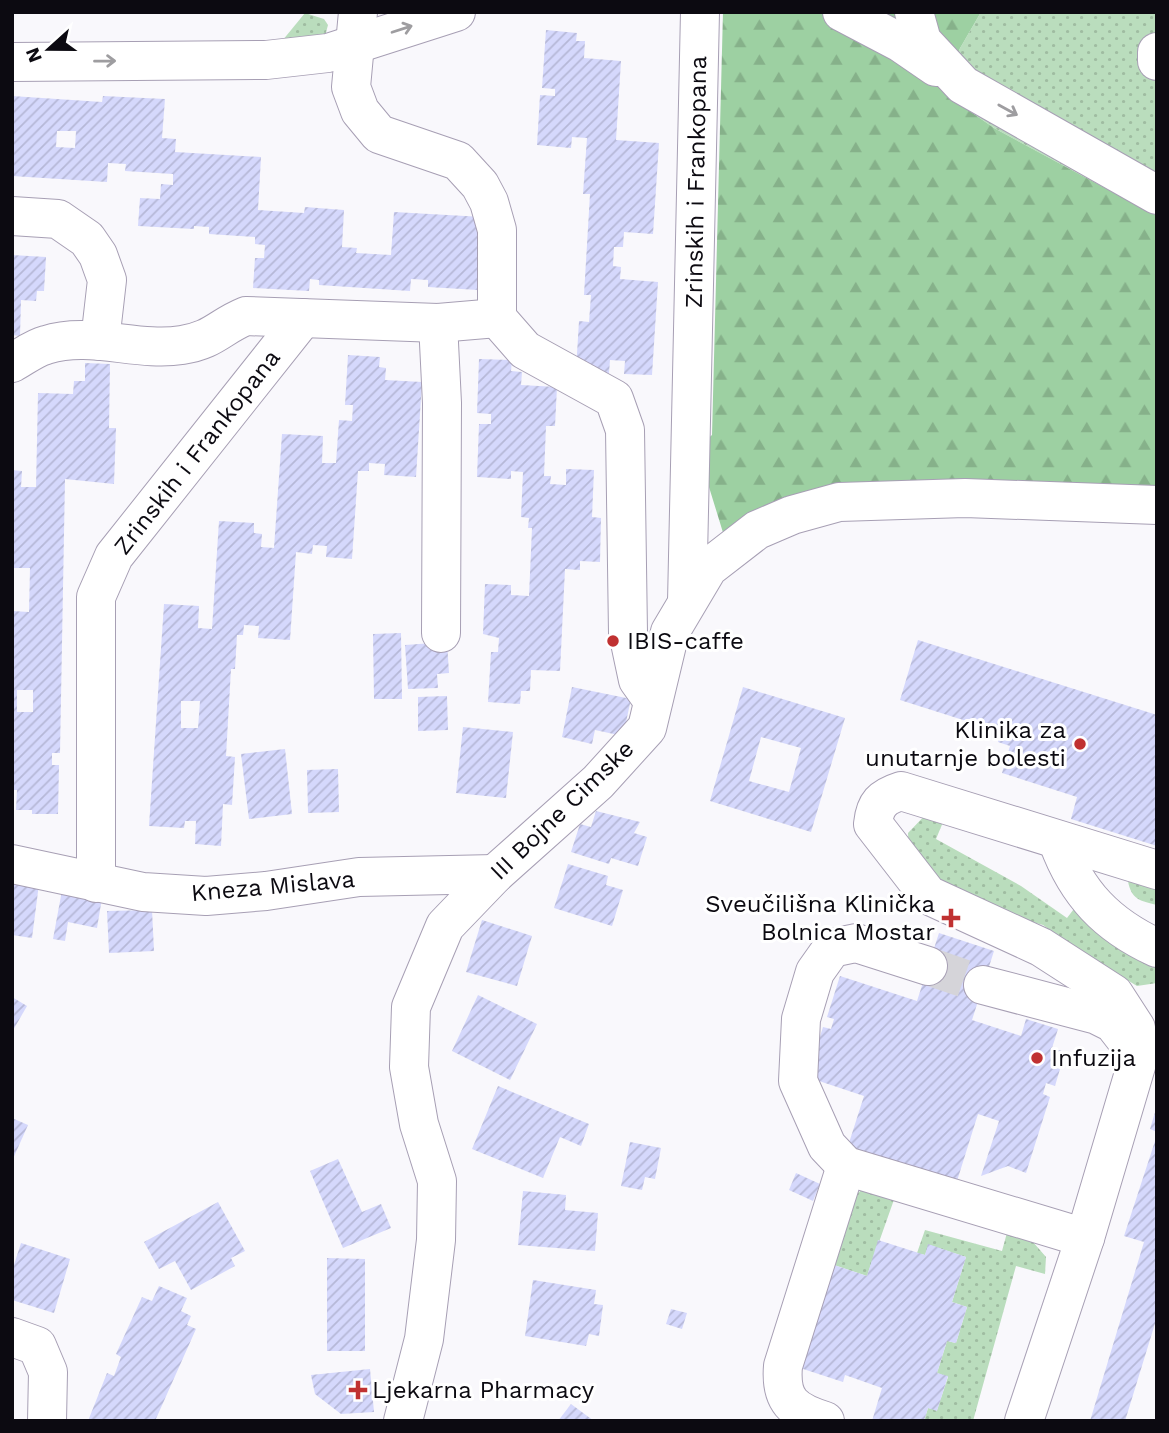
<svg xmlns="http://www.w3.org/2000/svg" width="1169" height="1433" font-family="'Work Sans',sans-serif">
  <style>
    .grass { fill: url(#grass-dots) }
    .forest { fill: url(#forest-firs) }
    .building { fill: url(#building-hatch); fill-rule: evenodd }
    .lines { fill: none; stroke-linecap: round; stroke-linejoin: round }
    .minor-tunnel { stroke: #d5d4d9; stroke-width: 38; stroke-dasharray: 38 19; stroke-linecap: butt }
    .minor-casing { stroke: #a79fb4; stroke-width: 40 }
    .minor { stroke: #fff; stroke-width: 38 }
    .oneway { stroke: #9e9da0 }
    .poi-dot { fill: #c03131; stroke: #fff; stroke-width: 2.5 }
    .labels { text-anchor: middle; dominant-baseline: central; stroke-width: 6; stroke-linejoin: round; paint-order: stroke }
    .street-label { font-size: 24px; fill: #0c0a11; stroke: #fff }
    .poi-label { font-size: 24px; fill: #0c0a11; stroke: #fff; text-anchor: start }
  </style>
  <defs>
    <pattern id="grass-dots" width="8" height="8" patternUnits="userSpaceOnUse" patternTransform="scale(1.75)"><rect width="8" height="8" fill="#baddbd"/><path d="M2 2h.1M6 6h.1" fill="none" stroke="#9fbca1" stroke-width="1.8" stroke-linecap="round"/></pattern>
    <pattern id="forest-firs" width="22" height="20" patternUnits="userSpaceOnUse" patternTransform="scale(1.75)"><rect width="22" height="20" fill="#9dd0a2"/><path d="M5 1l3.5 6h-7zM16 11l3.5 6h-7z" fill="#86b18a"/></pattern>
    <pattern id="building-hatch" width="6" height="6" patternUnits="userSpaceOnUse" patternTransform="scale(1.75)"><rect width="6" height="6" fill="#d5d8fc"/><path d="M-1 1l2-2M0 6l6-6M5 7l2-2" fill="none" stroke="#b6b8d7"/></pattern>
  </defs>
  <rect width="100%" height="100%" fill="#f9f8fc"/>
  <!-- grass -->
  <g class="grass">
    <polygon points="981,12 1157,12 1157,216 994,128 961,105 959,50"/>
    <polygon points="305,13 324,19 328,25 324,40 273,52"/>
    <polygon points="931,809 946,815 936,839 1021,886 1067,918 1080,901 1157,949 1157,983 1137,986 1070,945 1043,925 1000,913 934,883 909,851 908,833"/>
    <path d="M1157,878v27c-17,-4 -26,-6 -29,-24z"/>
    <polygon points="863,1189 896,1194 867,1276 828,1263 855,1195"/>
    <polygon points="1008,1229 1033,1242 1046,1257 1045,1274 1016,1266 973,1421 924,1421 928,1408 937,1410 948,1377 937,1373 947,1341 956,1343 967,1307 952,1302 966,1257 929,1245 925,1255 917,1253 925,1230 1002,1251"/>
  </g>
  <!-- forest -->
  <polygon class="forest" points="723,12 981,12 959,50 961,105 994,128 1157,216 1157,505 839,502 729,552 697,448 712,435"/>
  <!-- building -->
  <g class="building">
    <polygon points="546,30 577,33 576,41 585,41 584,58 621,61 616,140 659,143 653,234 624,232 623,247 614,247 613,266 621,267 620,279 658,282 652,375 624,374 625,361 610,360 609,373 576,370 579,321 589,322 591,295 584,295 590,194 583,194 587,138 572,137 571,148 537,145 540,95 555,96 555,89 542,88"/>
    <path d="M12,96l90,6 1,-6 62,3 -3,39 14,1 -1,13 86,5 -3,53 46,3 1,-6 39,3 -2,37 15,1 -1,5 35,2 3,-43 89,5 -5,73 -50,-3v-7l-17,-1 -1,12 -91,-6v-5l-9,-1 -1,12 -56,-3 2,-30h9l1,-13 -10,-1v-7l-46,-3v-7l-15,-1v3l-56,-3 2,-28 20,1 1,-15 12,1v-11l-48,-3 1,-7 -18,-1 -1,19 -95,-6zM57,131h19l-1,17 -19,-1z"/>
    <polygon points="12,255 46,257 44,291 37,291 36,301 21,300 20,336 12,335"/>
    <path d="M348,355l32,2 -1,10 7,1 -1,12 37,2 -6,95 -32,-2 1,-11 -16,-1v8h-11l-6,88 -26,-2 1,-11 -14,-1 -1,9 -16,-2 -6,88 -32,-2 1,-12 -15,-1 -1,10h-6l-2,34h-4l-5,87 9,1 -3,48 -9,-1 -2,42 -26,-2 1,-23h-11l-1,7 -35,-2 15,-222 35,2 -1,22 14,1 7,-108 35,2v10l8,1 -1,13 13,1 8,-114 41,2 -1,27h14l3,-43 13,1 1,-16h-8zM181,701h19l-2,27h-17z"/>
    <polygon points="479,359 512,360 511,371 522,372 521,385 557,387 555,426 546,426 544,476 551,476 550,484 566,485 566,469 594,470 592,517 601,518 600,562 580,561 580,570 565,569 560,671 531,670 530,691 521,691 520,704 488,702 491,652 498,652 499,638 483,634 485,584 511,585 511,595 529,596 532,528 528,528 529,518 521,517 523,472 511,471 511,479 477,477 479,424 491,424 491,414 477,413"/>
    <path d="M85,363l25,1 -1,64h7l-2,56 -49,-5 -5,274h-8v12h7l-1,49h-26v-4h-16l1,-20h-5v-179l17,1 1,-44h-18v-98l10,1 -1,16h15l2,-94 35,1 1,-13h11zM17,690h16v22h-16z"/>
    <polygon points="401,633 402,699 374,699 373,634"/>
    <polygon points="918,640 1157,715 1157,846 1071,819 1077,797 1002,773 1010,746 998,742 1001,732 900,700"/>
    <polygon points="447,642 449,673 437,674 438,688 408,689 405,645"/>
    <polygon points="572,687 631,699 623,736 595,730 592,744 562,737"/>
    <path d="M743,687l102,31 -34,114 -101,-31zM761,737l40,11 -12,44 -40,-11z"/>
    <polygon points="447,696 448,730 418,731 418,697"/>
    <polygon points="463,727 513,732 506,798 456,793"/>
    <polygon points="285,749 292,814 249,819 241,754"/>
    <polygon points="338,769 339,812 308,813 307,770"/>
    <polygon points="596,811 640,822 634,833 647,837 638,866 611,858 609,864 571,852 580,824 591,827"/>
    <polygon points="568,864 608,876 606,885 623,890 612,926 554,908"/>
    <polygon points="12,881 39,884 32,938 12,935"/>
    <polygon points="63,885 103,892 97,928 68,922 65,941 53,939"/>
    <polygon points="152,910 154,951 109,953 107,911"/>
    <polygon points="482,920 532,936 517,986 466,972"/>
    <polygon points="939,933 994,951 972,1020 1021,1036 1026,1019 1058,1029 1052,1048 1065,1052 1055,1086 1046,1083 1043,1094 1050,1097 1026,1173 1008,1166 981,1176 999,1121 978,1114 957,1181 848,1146 864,1096 807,1077 823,1027 831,1029 834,1019 827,1017 840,976 917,1001"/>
    <polygon points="478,995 537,1024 510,1080 452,1051"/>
    <polygon points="12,997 27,1006 12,1032"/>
    <polygon points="498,1086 589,1124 581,1146 560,1137 543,1178 472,1149"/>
    <polygon points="1156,1109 1157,1109 1157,1132 1150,1129"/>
    <polygon points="12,1118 28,1125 12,1161"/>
    <polygon points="1157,1135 1157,1317 1125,1421 1090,1421 1144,1242 1124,1236"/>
    <polygon points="630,1142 661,1148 655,1179 645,1177 642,1190 621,1186"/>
    <polygon points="338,1159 362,1212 381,1204 391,1228 343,1248 310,1171"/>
    <polygon points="796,1173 820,1184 813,1201 789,1190"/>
    <polygon points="523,1191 566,1195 565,1210 598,1213 595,1251 518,1245"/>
    <polygon points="218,1202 245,1251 231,1258 235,1266 191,1290 175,1261 159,1269 144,1242"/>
    <polygon points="878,1240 925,1255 928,1244 966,1257 952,1302 967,1307 956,1343 947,1341 937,1373 948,1376 937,1411 928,1408 924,1421 872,1421 882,1388 845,1375 843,1382 794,1366 828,1263 867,1276"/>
    <polygon points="21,1243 70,1259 54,1313 12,1300 12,1271"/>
    <polygon points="327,1258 365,1259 365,1351 327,1351"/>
    <polygon points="533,1280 596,1290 594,1304 603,1305 599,1336 589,1334 586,1346 525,1336"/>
    <polygon points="159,1286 187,1298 181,1311 191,1316 187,1325 196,1329 155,1421 88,1421 107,1373 114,1376 121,1357 116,1354 142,1297 152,1301"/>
    <polygon points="671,1309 687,1313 682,1329 666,1324"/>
    <polygon points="370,1369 374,1412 341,1414 315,1394 311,1375"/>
    <polygon points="571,1404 594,1421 558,1421"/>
  </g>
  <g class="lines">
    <!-- minor-tunnel -->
    <polyline class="minor-tunnel" points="928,966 983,985"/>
    <!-- minor casing -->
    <g class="minor-casing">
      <g id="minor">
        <polyline points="358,12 351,87 360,111 379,134 458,161 480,185 489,202 497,230 497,318 525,350 614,399 625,430 628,633 638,680 653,701"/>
        <polyline points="842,12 901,43 936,67"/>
        <polyline points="914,12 922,41 963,85 1157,195"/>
        <polyline points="1157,52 1157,61"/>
        <polyline points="12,62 266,60 328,53 456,12"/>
        <polyline points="12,216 58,219 87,239 98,255 107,280 100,341"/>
        <polyline points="438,323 442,403 441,633"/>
        <path d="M12,363c11,-6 22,-15 34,-18 44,-14 91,7 136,0 32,-5 37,-18 64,-29l192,7 59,-5"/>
        <polyline points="687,602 700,12"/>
        <path d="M1058,842c19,52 49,83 99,106"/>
        <polyline points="12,864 143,892 206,896 266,891 359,877 495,874"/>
        <polyline points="96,883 96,597 114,556 303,318"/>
        <polyline points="928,966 856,943 832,948 815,972 801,1019 798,1081 827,1146 846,1166 1085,1238"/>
        <polyline points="983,985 1097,1015 1113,1023 1134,1050"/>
        <polyline points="12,1337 37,1346 48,1372 47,1421"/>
        <polyline points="403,1421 424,1339 436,1240 437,1181 419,1124 409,1067 411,1007 445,926 495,874 598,782 647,728 670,632 708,568 757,530 792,515 839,502 965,498 1157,505"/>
        <path d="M825,1421c-32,-10 -45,-20 -42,-55l63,-200"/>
        <path d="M1024,1421l61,-183 54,-182 -3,-28 -22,-34 -73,-47 -113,-52 -55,-71c2,-20 9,-27 28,-33l256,79"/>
      </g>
    </g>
    <!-- minor -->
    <use href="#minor" class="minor"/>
  </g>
  <!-- one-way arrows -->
  <defs><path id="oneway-shaft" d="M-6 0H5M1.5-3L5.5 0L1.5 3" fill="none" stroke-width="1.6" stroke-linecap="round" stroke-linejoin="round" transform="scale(1.75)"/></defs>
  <g class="oneway">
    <use href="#oneway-shaft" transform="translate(402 29) rotate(-18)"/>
    <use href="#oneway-shaft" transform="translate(105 61) rotate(-1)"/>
    <use href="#oneway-shaft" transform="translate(1008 110) rotate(29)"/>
  </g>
  <!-- markers -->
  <g class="poi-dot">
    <circle cx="613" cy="641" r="7"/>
    <circle cx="1080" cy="744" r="7"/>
    <path d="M947.5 907.5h7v7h7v7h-7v7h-7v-7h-7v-7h7z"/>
    <circle cx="1037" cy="1058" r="7"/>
    <path d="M354.5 1379.5h7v7h7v7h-7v7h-7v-7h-7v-7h7z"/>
  </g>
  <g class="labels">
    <!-- street labels -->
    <g class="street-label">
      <text transform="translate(696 182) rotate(-89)">Zrinskih i Frankopana</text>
      <text transform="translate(197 452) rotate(-52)">Zrinskih i Frankopana</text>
      <text transform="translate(562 810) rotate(-44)">III Bojne Cimske</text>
      <text transform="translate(273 886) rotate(-5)">Kneza Mislava</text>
    </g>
    <!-- poi labels -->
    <g class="poi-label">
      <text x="627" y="641">IBIS-caffe</text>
      <text x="1066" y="730" text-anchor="end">Klinika za<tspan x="1066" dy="28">unutarnje bolesti</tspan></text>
      <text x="935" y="904" text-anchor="end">Sveučilišna Klinička<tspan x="935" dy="28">Bolnica Mostar</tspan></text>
      <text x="1051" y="1058">Infuzija</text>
      <text x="372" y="1390">Ljekarna Pharmacy</text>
    </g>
  </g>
  <!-- border -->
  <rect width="1169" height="1433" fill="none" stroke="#0c0a11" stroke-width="28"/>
  <!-- north arrow -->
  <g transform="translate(49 49) rotate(249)" stroke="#ffffff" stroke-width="5" paint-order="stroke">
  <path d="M0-5L12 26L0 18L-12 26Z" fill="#0c0a11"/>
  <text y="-10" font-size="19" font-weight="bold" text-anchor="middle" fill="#0c0a11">N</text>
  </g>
</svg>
